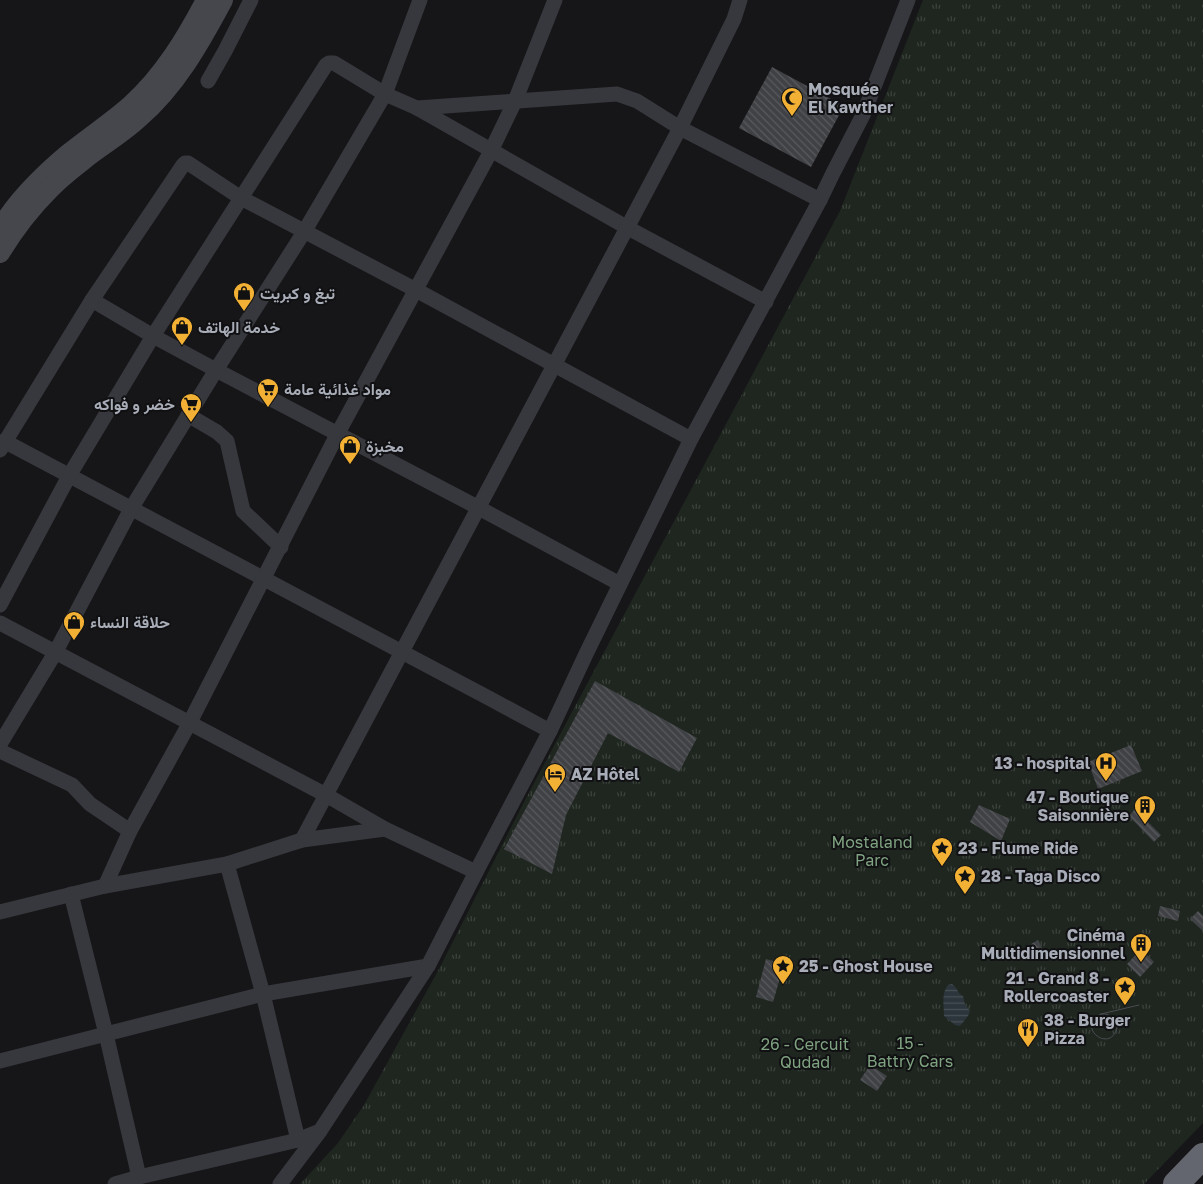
<svg xmlns="http://www.w3.org/2000/svg" width="1203" height="1184" font-family="'Golos Text',Vazirmatn,sans-serif">
  <style>
    .park { fill: url(#park-tufts) }
    .water { fill: url(#water-rules) }
    .building { fill: url(#building-back-hatch) }
    .lines { fill: none; stroke-linecap: round; stroke-linejoin: round }
    .street { stroke: #37383d; stroke-width: 15 }
    .secondary { stroke: #45474d; stroke-width: 20 }
    .highway { stroke: #63666e; stroke-width: 26 }
    .tram { stroke: #4a4c52; stroke-width: 1 }
    .labels { text-anchor: middle; dominant-baseline: central; stroke-width: 4; stroke-linejoin: round; paint-order: stroke }
    .poi-label { font-size: 16px; font-weight: bold; fill: #a8adb8; stroke: #111113; text-anchor: start }
    .park-label { font-size: 16px; fill: #7fa381; stroke: #111113 }
  </style>
  <defs>
    <pattern id="park-tufts" width="24" height="20" patternUnits="userSpaceOnUse" patternTransform="scale(1.25)"><rect width="24" height="20" fill="#1e261f"/><path d="M3 7l-1-3M5 7V3M7 7l1-3M15 17l-1-3M17 17v-4M19 17l1-3" fill="none" stroke="#3c433d"/></pattern>
    <pattern id="water-rules" width="6" height="5" patternUnits="userSpaceOnUse" patternTransform="scale(1.25)"><rect width="6" height="5" fill="#2c353c"/><path d="M0 2.5h6" fill="none" stroke="#485056"/></pattern>
    <pattern id="building-back-hatch" width="6" height="6" patternUnits="userSpaceOnUse" patternTransform="scale(1.25)"><rect width="6" height="6" fill="#404145"/><path d="M-1 5l2 2M0 0l6 6M5-1l2 2" fill="none" stroke="#595a5e"/></pattern>
  </defs>
  <rect width="100%" height="100%" fill="#161618"/>
  <!-- park -->
  <polygon class="park" points="923,0 1203,0 1203,1123 1144,1184 300,1184 338,1143 364,1105 439,969 525,800 840,211"/>
  <!-- water -->
  <path class="water" d="M952,984c6,4 5,9 11,12l2,8 5,7 -2,5 -8,10 -5,-1 -11,-9c0,-11 -3,-22 4,-31z"/>
  <!-- building -->
  <g class="building">
    <polygon points="772,67 844,106 811,167 739,128"/>
    <polygon points="595,681 697,738 679,772 608,733 566,815 552,874 504,849"/>
    <polygon points="1131,745 1142,771 1098,789 1088,762"/>
    <polygon points="979,805 1010,819 1001,841 970,822"/>
    <polygon points="1135,809 1161,835 1154,842 1129,816"/>
    <polygon points="1160,906 1180,911 1178,921 1158,916"/>
    <polygon points="1198,911 1203,916 1203,931 1190,919"/>
    <polygon points="1038,940 1043,950 1036,953 1031,944"/>
    <polygon points="1141,949 1154,962 1140,977 1127,964"/>
    <polygon points="766,959 784,964 773,1002 756,997"/>
    <polygon points="870,1065 887,1076 877,1091 860,1080"/>
  </g>
  <g class="lines">
    <!-- street -->
    <g class="street">
      <polyline points="208,81 225,51 251,0"/>
      <polyline points="417,108 617,94 637,101 680,128 820,200"/>
      <polyline points="92,300 153,336 216,370 479,508 620,584"/>
      <polyline points="188,415 217,432 227,441 243,511 281,547"/>
      <path d="M4,441c182,98 365,192 546,290"/>
      <polyline points="0,450 92,300 183,165 185,163 188,163 241,198 416,290 691,439"/>
      <polyline points="0,605 69,476 153,336 326,65 329,63 334,63 385,94 417,108 628,228 766,302"/>
      <polyline points="0,623 326,795 385,829 476,872"/>
      <polyline points="0,744 55,653 131,509 216,370 304,232 385,94 420,0"/>
      <polyline points="0,751 72,785 90,804 130,831"/>
      <polyline points="302,840 680,128 734,19 740,0"/>
      <polyline points="227,864 263,994 298,1140"/>
      <polyline points="105,886 130,831 189,724 338,433 491,151 515,101 555,0"/>
      <polyline points="71,894 106,1034 139,1177"/>
      <polyline points="0,912 105,886 227,864 302,840 385,829"/>
      <polyline points="0,1061 263,994 428,966"/>
      <polyline points="115,1184 139,1177 298,1140 320,1131 428,966 476,872 550,731 586,654 691,439 820,200 833,173 863,115 908,0"/>
      <polyline points="280,1184 320,1131"/>
    </g>
    <!-- secondary -->
    <g class="secondary">
      <path d="M2,226c17,-28 41,-51 66,-72 21,-17 44,-32 63,-49 33,-30 55,-67 75,-105"/>
      <path d="M0,253c14,-23 30,-44 49,-63 12,-13 27,-24 41,-35 16,-12 34,-23 49,-37 37,-32 61,-75 84,-118"/>
    </g>
    <!-- highway -->
    <polyline class="highway" points="1176,1184 1203,1156"/>
    <!-- tram -->
    <path class="tram" d="M1101,1014c9,-1 19,6 15,17 -9,21 -40,-5 -15,-17l38,-9"/>
  </g>
  <!-- icons -->
  <defs>
    <g id="mosque-pin" transform="scale(1.125)"><path d="M0 17L-7.5 6A9.5 9.5 0 1 1 7.5 6Z" fill="#f2b134" stroke="#111113"/><path d="M3.5-4.9A6 6 0 1 0 3.5 4.9A5 5 0 1 1 3.5-4.9Z" fill="#111"/></g>
    <g id="shop-pin" transform="scale(1.125)"><path d="M0 17L-7.5 6A9.5 9.5 0 1 1 7.5 6Z" fill="#f2b134" stroke="#111113"/><path d="M-5-2.5h2.3a2.7 3.5 0 0 1 5.4 0H5L5.5 6h-11ZM-1.5-2.5h3a1.5 2.3 0 0 0-3 0Z" fill="#111"/></g>
    <g id="supermarket-pin" transform="scale(1.125)"><path d="M0 17L-7.5 6A9.5 9.5 0 1 1 7.5 6Z" fill="#f2b134" stroke="#111113"/><path d="M-6-5.5h2.5l.6 2H6L4.5 2H-2.5L-4.4-4H-6ZM-1.5 3.2a1.3 1.3 0 1 0 .1 0ZM3 3.2a1.3 1.3 0 1 0 .1 0Z" fill="#111"/></g>
    <g id="hospital-pin" transform="scale(1.125)"><path d="M0 17L-7.5 6A9.5 9.5 0 1 1 7.5 6Z" fill="#f2b134" stroke="#111113"/><path d="M-5-5h3v3.5h4V-5h3V5h-3V1.5h-4V5h-3Z" fill="#111"/></g>
    <g id="hotel-pin" transform="scale(1.125)"><path d="M0 17L-7.5 6A9.5 9.5 0 1 1 7.5 6Z" fill="#f2b134" stroke="#111113"/><path d="M-6-4.5h1.5V1H6V5H4.5V3h-9V5H-6ZM-4 0a1.8 1.8 0 1 1 3.6 0ZM.5 0V-2.5h3Q6-2.5 6 0Z" fill="#111"/></g>
    <g id="building-pin" transform="scale(1.125)"><path d="M0 17L-7.5 6A9.5 9.5 0 1 1 7.5 6Z" fill="#f2b134" stroke="#111113"/><path d="M-4-6H4V6H1V3H-1V6H-4ZM-2.5-4.3h1.7v1.8h-1.7ZM.8-4.3h1.7v1.8H.8ZM-2.5-1h1.7V.8h-1.7ZM.8-1h1.7V.8H.8Z" fill="#111"/></g>
    <g id="sight-pin" transform="scale(1.125)"><path d="M0 17L-7.5 6A9.5 9.5 0 1 1 7.5 6Z" fill="#f2b134" stroke="#111113"/><path d="M0-6L1.8-2.2L6-1.7L2.9 1.2L3.7 5.4L0 3.3L-3.7 5.4L-2.9 1.2L-6-1.7L-1.8-2.2Z" fill="#111"/></g>
    <g id="restaurant-pin" transform="scale(1.125)"><path d="M0 17L-7.5 6A9.5 9.5 0 1 1 7.5 6Z" fill="#f2b134" stroke="#111113"/><path d="M-5-6h1v4h1v-4h1v4h1v-4h1v5L-1.5 .5V6h-2V.5L-5-1ZM5-6V6H3V1.5H1.5Q1.5-4 5-6Z" fill="#111"/></g>
  </defs>
  <g fill-rule="evenodd">
    <use href="#mosque-pin" x="792" y="98"/>
    <use href="#shop-pin" x="244" y="293"/>
    <use href="#shop-pin" x="182" y="327"/>
    <use href="#supermarket-pin" x="268" y="389"/>
    <use href="#supermarket-pin" x="191" y="404"/>
    <use href="#shop-pin" x="350" y="446"/>
    <use href="#shop-pin" x="74" y="622"/>
    <use href="#hospital-pin" x="1106" y="763"/>
    <use href="#hotel-pin" x="555" y="774"/>
    <use href="#building-pin" x="1145" y="806"/>
    <use href="#sight-pin" x="942" y="848"/>
    <use href="#sight-pin" x="965" y="876"/>
    <use href="#building-pin" x="1141" y="944"/>
    <use href="#sight-pin" x="783" y="966"/>
    <use href="#sight-pin" x="1125" y="987"/>
    <use href="#restaurant-pin" x="1028" y="1029"/>
  </g>
  <g class="labels">
    <!-- poi labels -->
    <g class="poi-label">
      <text x="808" y="89">Mosquée<tspan x="808" dy="18">El Kawther</tspan></text>
      <text x="260" y="293">تبغ و كبريت</text>
      <text x="198" y="327">خدمة الهاتف</text>
      <text x="284" y="389">مواد غذائية عامة</text>
      <text x="175" y="404" text-anchor="end">خضر و فواكه</text>
      <text x="366" y="446">مخبزة</text>
      <text x="90" y="622">حلاقة النساء</text>
      <text x="1090" y="763" text-anchor="end">13 - hospital</text>
      <text x="571" y="774">AZ Hôtel</text>
      <text x="1129" y="797" text-anchor="end">47 - Boutique<tspan x="1129" dy="18">Saisonnière</tspan></text>
      <text x="958" y="848">23 - Flume Ride</text>
      <text x="981" y="876">28 - Taga Disco</text>
      <text x="1125" y="935" text-anchor="end">Cinéma<tspan x="1125" dy="18">Multidimensionnel</tspan></text>
      <text x="799" y="966">25 - Ghost House</text>
      <text x="1109" y="978" text-anchor="end">21 - Grand 8 -<tspan x="1109" dy="18">Rollercoaster</tspan></text>
      <text x="1044" y="1020">38 - Burger<tspan x="1044" dy="18">Pizza</tspan></text>
    </g>
    <!-- park labels -->
    <g class="park-label">
      <text x="872" y="842">Mostaland<tspan x="872" dy="18">Parc</tspan></text>
      <text x="910" y="1043">15 -<tspan x="910" dy="18">Battry Cars</tspan></text>
      <text x="805" y="1044">26 - Cercuit<tspan x="805" dy="18">Qudad</tspan></text>
    </g>
  </g>
</svg>
